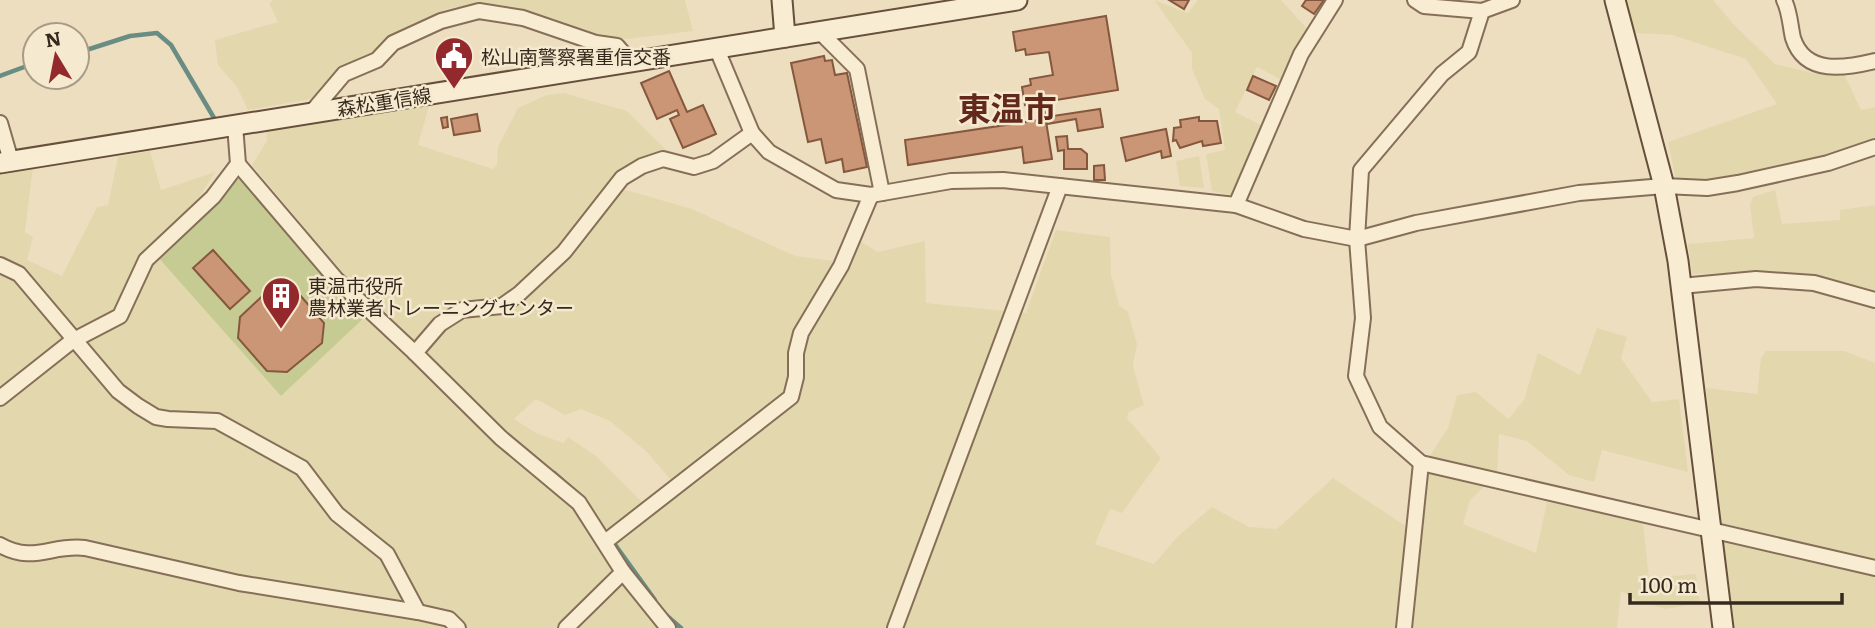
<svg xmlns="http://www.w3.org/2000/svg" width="1875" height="628" font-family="Literata,'Noto Sans JP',serif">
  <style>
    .farmland { fill: #e3d8ad; fill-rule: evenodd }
    .green { fill: #c6cb94 }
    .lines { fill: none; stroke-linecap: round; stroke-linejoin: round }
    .stream { stroke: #6a8d83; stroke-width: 4.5 }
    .building { fill: #cb9675; stroke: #85583e; stroke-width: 2 }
    .street-casing { stroke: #866f58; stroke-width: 18 }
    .secondary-casing { stroke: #67503b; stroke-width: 23 }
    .street { stroke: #f8ecd2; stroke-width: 14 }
    .secondary { stroke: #f8ecd2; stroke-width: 19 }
    .labels { text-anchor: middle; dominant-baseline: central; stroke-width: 5; stroke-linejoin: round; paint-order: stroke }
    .poi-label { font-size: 19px; fill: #35281c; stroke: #f5e9cf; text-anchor: start }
    .street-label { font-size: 19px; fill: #35281c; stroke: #f5e9cf }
    .town-label { font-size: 33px; font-weight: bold; fill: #62281c; stroke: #f5e9cf }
  </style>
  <rect width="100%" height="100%" fill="#eddec0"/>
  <!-- farmland -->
  <g class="farmland">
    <polygon points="274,0 685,0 693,31 628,39 605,38 543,16 483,3 446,9 391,35 371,55 342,67 311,99 248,110 237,87 218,65 215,40 278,22 269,3"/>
    <polygon points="1154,0 1188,13 1198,0 1281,0 1309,31 1282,80 1257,67 1235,112 1265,127 1235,196 1212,191 1206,154 1225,150 1219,109 1205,99 1192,69 1192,53"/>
    <polygon points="1625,0 1713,0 1735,26 1775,64 1817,74 1844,74 1861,110 1875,107 1875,142 1746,175 1711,181 1676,180 1668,142 1777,104 1746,59 1672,35 1634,33"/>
    <path d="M564,93l63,18 39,39 -38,15 -17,14 8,9 73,21 103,47 39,5 13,5 13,-25 18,11 47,-11 1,62 100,10 30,-83 54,7 1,37 8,31 9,7 9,32 -4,22 11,39 -15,7 -2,6 34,40 -39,55 -12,-4 -15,35 59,20 24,-28 34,-29 37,20 28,2 56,-51 77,51 19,-72 19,-29 9,-33 19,-3 32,27 16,-19 14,-47 42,22 17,-47 30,9 -6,21 31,44 27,-3 9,73 -86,-22 -8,32 -25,-7 -42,-34 -28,-7 -2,40 -27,26 -7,24 73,29 11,-51 96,21 6,55 47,-4 4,29 -34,6 -28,-8 -17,-10 -4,37h-1617v-455l33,-5 -8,64 8,5 -6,23 35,16 35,-69 11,-2 10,-48 32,-6 11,39 54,-18 -16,26 -50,49 218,68 10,-10 -35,-33 -90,-107 15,-24 -1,-10 163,-25 -11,39 75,24 4,-4 1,-18 20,-39 29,-13zM536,399l29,16 16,-6 29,12 38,32 32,38 -26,23 -58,-58 -28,-19 -5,6 -27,-10 -22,-14z"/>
    <polygon points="1199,156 1204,188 1180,186 1176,161"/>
    <polygon points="1775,190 1782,224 1840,220 1840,210 1875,205 1875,294 1816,276 1762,272 1692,274 1688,244 1754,238 1750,205 1753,197"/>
    <polygon points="1766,351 1844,351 1875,363 1875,628 1733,628 1706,388 1757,394 1761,358"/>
  </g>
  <!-- green -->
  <polygon class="green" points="242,176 367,315 281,396 157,256"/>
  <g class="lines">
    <!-- stream -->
    <g class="stream">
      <polyline points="77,53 130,36 157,33 171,45 217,123"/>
      <polyline points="0,76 35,63"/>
      <polyline points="554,473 571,488"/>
      <polyline points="611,539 655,600"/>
      <polyline points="666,615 681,628"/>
    </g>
  </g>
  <!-- building -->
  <g class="building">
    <polygon points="1169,0 1189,0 1184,9"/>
    <polygon points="1306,0 1324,0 1314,14 1302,6"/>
    <polygon points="1106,16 1118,90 1025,105 1022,87 1031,85 1030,79 1053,75 1049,52 1026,55 1025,49 1016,51 1013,32"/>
    <polygon points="824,56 825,61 832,60 835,75 847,73 867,167 844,172 842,159 826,163 821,139 808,142 791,63"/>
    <polygon points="669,71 687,112 703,105 716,134 683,148 670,119 679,115 677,110 657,119 641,83"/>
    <polygon points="1253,76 1276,86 1269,100 1247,90"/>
    <polygon points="1043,102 1052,159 1024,163 1022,147 908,165 905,140 1039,120 1037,103"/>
    <polygon points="1100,109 1103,127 1078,131 1076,119 1047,124 1046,117"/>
    <polygon points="477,114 480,131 454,135 451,119"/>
    <polygon points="447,117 448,127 443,128 441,118"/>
    <polygon points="1199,117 1199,121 1217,121 1221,143 1203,146 1202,141 1180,148 1176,140 1173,141 1174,128 1181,127 1180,120"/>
    <polygon points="1166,129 1171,156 1162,158 1161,151 1126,161 1121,138"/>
    <polygon points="1067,136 1068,149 1081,149 1087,154 1087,169 1064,169 1064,150 1058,151 1056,137"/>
    <polygon points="1104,165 1105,180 1094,180 1094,166"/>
    <polygon points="213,250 250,291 230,309 193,268"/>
    <polygon points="274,285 294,288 324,323 322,343 287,372 267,371 238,338 240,317"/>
  </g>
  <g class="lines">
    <!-- street casing -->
    <g class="street-casing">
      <g id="street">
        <polyline points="1415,0 1424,6 1482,11"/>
        <polyline points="1512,0 1482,11 1469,52 1442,74 1361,170 1357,239 1363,318 1356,376 1380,427 1421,463 1875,568"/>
        <path d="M1784,0c6,12 6,25 9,38 12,38 53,30 82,23"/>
        <polyline points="820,32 857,69 882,193"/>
        <polyline points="716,47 752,133 769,152 836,190 871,195 951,181 1003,180 1236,205 1304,229 1357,239 1416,223 1579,193 1664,186 1707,188 1738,183 1828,163 1875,147"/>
        <polyline points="311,113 344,74 377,60 393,43 441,21 479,11 523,18 596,43 617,46 630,61"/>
        <polyline points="0,123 11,161"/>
        <polyline points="238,164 336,279 415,353"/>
        <polyline points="1236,205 1301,54 1335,0"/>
        <polyline points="0,265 19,274 118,391 138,406 156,417 168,419 217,421 302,468 337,514 387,554 418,612"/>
        <polyline points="1681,286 1756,279 1814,283 1875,300"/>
        <polyline points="0,398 72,341 120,316 146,260 213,197 238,164 235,125"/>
        <polyline points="605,542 791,397 796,377 796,353 801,333 841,266 871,195"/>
        <path d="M0,545c34,19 51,-1 85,3l154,35 179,29 31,7 9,9"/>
        <polyline points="566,628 623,572"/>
        <polyline points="668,628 623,572 579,503 501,438 415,353 440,324 462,310 502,306 519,294 564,252 622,178 642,166 663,159 694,167 713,161 752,133"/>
        <polyline points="895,628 1060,186"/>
        <polyline points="1404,628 1421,463"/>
      </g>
    </g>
    <!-- secondary casing -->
    <g class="secondary-casing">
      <g id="secondary">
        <polyline points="782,0 785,37"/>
        <polyline points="1615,0 1664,186 1678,261 1723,628"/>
        <polyline points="0,163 1017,0"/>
      </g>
    </g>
    <!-- street -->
    <use href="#street" class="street"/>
    <!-- secondary -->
    <use href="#secondary" class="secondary"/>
  </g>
  <!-- icons -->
  <defs>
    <g id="civic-pin" transform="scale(2.0125)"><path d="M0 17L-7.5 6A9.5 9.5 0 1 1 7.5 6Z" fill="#94292d" stroke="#f5e9cf"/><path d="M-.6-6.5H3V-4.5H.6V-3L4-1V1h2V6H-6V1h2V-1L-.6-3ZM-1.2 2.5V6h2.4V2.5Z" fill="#fff"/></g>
    <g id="building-pin" transform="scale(2.0125)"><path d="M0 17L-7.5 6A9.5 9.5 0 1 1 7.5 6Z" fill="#94292d" stroke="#f5e9cf"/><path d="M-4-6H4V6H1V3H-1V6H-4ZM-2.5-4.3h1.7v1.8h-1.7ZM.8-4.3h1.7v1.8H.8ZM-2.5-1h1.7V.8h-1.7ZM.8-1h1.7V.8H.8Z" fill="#fff"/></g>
  </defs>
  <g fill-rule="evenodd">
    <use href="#civic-pin" x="454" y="56"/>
    <use href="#building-pin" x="281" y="296"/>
  </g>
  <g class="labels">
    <!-- poi labels -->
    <g class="poi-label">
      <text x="481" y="56">松山南警察署重信交番</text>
      <text x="308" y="285">東温市役所<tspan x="308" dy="22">農林業者トレーニングセンター</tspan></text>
    </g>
    <!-- street labels -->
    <g class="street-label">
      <text transform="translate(384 101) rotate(-9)">森松重信線</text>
    </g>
    <!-- town labels -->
    <g class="town-label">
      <text x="1007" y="106">東温市</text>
    </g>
  </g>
  <!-- north arrow -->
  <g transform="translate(56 56) rotate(350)"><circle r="33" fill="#f5e9cf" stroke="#a89c87" stroke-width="2"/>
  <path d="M0-5L12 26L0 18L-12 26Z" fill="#94292d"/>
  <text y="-10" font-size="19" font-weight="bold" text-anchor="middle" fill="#35281c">N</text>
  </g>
  <!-- scale -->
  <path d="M1630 593v10h212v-10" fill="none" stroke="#35281c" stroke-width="3.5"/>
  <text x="1640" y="593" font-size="21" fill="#35281c" stroke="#f5e9cf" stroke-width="5" paint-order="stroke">100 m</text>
</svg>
